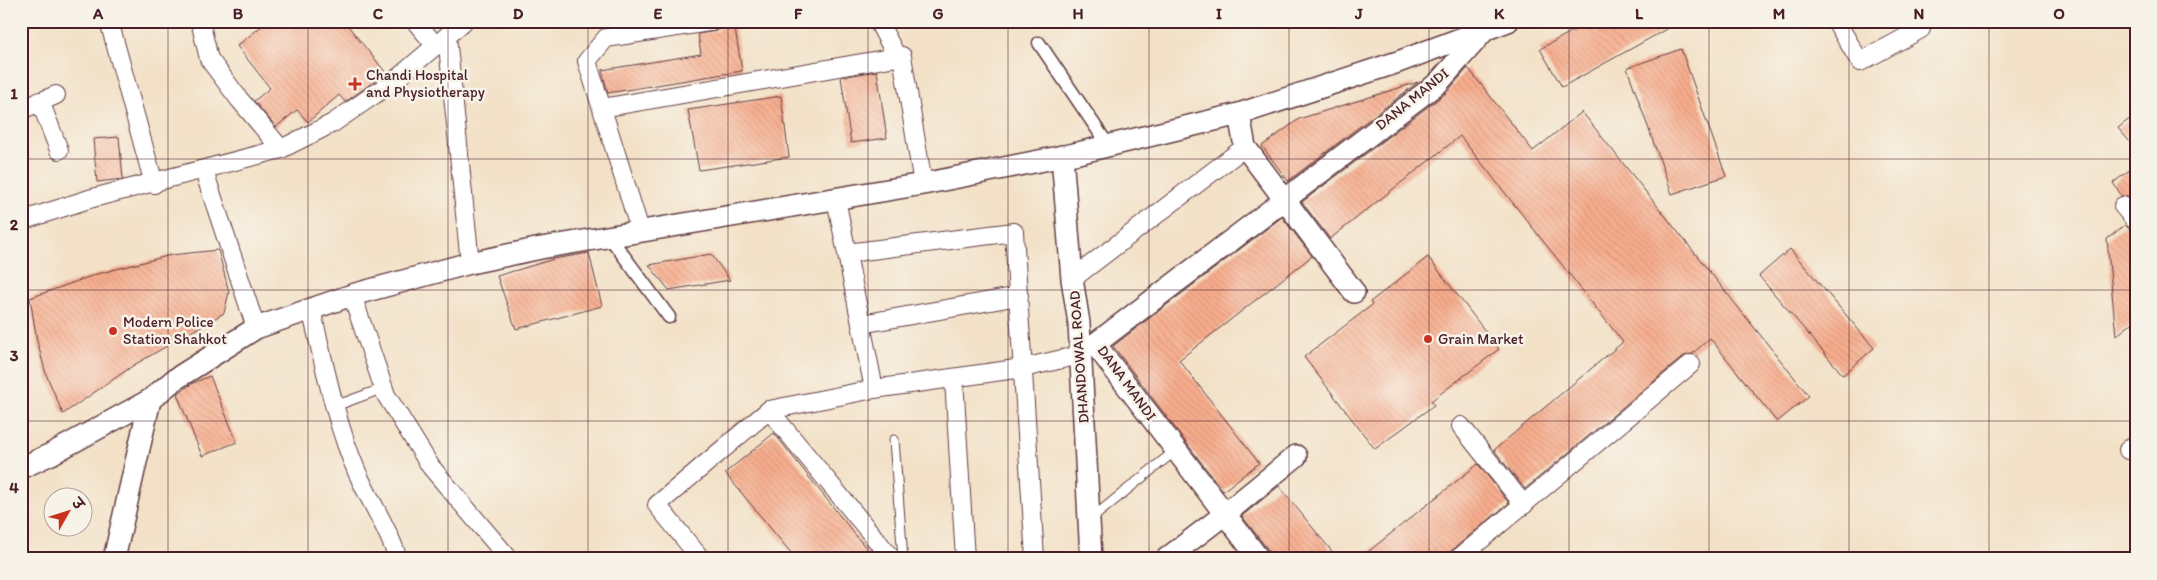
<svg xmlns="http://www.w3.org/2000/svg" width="2157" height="580" font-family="Itim,'Playpen Sans Deva',sans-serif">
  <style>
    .building { fill: url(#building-back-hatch) }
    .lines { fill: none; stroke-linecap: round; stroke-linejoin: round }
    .service-casing { stroke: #633c42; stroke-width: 11 }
    .pedestrian-casing { stroke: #633c42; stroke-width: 15 }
    .minor-casing { stroke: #633c42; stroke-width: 20 }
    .tertiary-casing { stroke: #633c42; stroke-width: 24 }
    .service { stroke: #fff; stroke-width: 9 }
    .pedestrian { stroke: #fff; stroke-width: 12 }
    .minor { stroke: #fff; stroke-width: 18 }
    .tertiary { stroke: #fff; stroke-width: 21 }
    .grid { fill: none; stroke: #4a1f2b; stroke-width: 1; stroke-opacity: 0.55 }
    .poi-dot { fill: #c8321e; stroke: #f7f3e8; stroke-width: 2 }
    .labels { text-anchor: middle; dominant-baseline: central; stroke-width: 5; stroke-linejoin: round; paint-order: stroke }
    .poi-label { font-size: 15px; fill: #4a1f2b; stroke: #f7f3e8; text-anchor: start }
    .street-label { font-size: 15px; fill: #4a1f2b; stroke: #f7f3e8 }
    .neatline { fill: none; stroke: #4a1f2b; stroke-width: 2 }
    .grid-label { font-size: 16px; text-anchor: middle; font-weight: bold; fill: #4a1f2b }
  </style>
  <defs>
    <pattern id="building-back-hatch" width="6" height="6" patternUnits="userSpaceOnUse" patternTransform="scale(1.25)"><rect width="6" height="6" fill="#f7ad8d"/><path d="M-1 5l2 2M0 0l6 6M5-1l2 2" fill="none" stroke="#d5947a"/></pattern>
  </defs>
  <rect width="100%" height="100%" fill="#f7f3e8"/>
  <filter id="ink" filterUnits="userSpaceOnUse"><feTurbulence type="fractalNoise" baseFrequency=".02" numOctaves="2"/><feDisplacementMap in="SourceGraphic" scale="10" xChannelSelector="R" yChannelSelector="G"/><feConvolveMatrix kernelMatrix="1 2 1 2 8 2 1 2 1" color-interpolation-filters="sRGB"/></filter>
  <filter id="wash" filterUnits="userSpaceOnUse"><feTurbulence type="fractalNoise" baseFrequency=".0096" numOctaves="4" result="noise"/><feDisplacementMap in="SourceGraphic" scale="20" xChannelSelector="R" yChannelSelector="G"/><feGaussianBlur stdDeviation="1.12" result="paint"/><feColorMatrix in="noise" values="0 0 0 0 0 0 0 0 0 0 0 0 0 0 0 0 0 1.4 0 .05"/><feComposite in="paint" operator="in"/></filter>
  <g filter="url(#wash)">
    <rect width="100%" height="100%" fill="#f3e1c7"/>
    <g id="blocks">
      <!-- building -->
      <g class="building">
        <polygon points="263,21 344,21 386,73 345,102 339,95 308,122 297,110 276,127 254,101 270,88 237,46 263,25"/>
        <polygon points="1591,21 1681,21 1562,87 1540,49"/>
        <polygon points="734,23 742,71 608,93 602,70 701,54 698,34 717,31 725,24"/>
        <polygon points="1681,49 1726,176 1672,194 1627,68"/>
        <polygon points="1468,68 1533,151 1582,112 1809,396 1777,422 1710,338 1692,354 1684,356 1525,489 1494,450 1623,342 1460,136 1330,239 1302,202 1446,93"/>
        <polygon points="877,71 887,138 851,143 841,77"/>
        <polygon points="1418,82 1288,181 1262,146 1299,119"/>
        <polygon points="781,96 789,157 699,170 688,110"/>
        <polygon points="2136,114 2136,149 2118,128"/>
        <polygon points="119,137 123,179 97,182 93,139"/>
        <polygon points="2136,165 2136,190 2127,196 2122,196 2113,183"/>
        <polygon points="1282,217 1312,256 1179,360 1259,463 1223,491 1113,346"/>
        <polygon points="2125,225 2136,235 2136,320 2116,336 2107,239"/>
        <polygon points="1790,249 1874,348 1843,375 1759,276"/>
        <polygon points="218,250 229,292 224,313 134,365 63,414 46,374 37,341 30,298 97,274 171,255"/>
        <polygon points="589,253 602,306 516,329 497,276 554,259"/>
        <polygon points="711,254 730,280 669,290 649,265"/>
        <polygon points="1428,257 1499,349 1431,401 1434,405 1375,449 1304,357 1372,305 1370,302"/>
        <polygon points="210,376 237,442 202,456 177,394 193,383"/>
        <polygon points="774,433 840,516 875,559 796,559 725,473"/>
        <polygon points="1478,464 1509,503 1451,551 1448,558 1359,559"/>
        <polygon points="1279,486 1338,559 1271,559 1269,551 1242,516"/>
      </g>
    </g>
  </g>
  <g filter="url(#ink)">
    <use href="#blocks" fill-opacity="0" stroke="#633c42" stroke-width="1"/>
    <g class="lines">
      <!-- service casing -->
      <g class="service-casing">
        <g id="service">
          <polyline points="335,406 384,388"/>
          <polyline points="894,440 903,559"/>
          <polyline points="1091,519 1176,450"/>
        </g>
      </g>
      <!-- pedestrian casing -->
      <g class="pedestrian-casing">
        <g id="pedestrian">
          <polyline points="1039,43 1108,145"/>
          <polyline points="609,236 669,317"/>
        </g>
      </g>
      <!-- minor casing -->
      <g class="minor-casing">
        <g id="minor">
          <polyline points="109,21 154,184"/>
          <polyline points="200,21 209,59 239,99 281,149"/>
          <polyline points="415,21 436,46"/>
          <polyline points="878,21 897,57"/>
          <polyline points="1836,21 1860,62 1921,29"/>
          <polyline points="447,36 464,21"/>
          <polyline points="40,101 59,150"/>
          <polyline points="602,108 902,56 923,184"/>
          <polyline points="21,110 56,95"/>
          <polyline points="204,171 256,328"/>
          <polyline points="836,199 874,389"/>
          <polyline points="2123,206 2136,221"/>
          <polyline points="21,221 89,199 281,149 333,123 394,81 447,36 470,263"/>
          <polyline points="640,230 587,61 606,38 715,21"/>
          <polyline points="847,253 1014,232 1035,559"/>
          <polyline points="1072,279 1245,147"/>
          <polyline points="352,295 386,395 431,467 509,559"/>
          <path d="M311,309c13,53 24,113 46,163 13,30 31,55 41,87"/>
          <polyline points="861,324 1019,296"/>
          <polyline points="954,379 965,559"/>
          <polyline points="769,410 892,559"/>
          <polyline points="1461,426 1524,505"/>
          <polyline points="2128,450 2136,444"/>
          <polyline points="701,559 657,505 769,410 874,389 1023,368 1080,355"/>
          <polyline points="1458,559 1691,364"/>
        </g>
      </g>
      <!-- tertiary casing -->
      <g class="tertiary-casing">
        <g id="tertiary">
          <polyline points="1239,114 1245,147 1354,292"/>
          <polyline points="1062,156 1072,279 1079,323 1091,559"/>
          <polyline points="1296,456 1225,514 1095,344 1438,83 1483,32"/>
          <polyline points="21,468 51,454 150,400 174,380 256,328 352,295 470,263 541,248 923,184 1074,154 1239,114 1398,62 1508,21"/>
          <polyline points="114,559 150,400"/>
          <polyline points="1166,559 1225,514 1259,559"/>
        </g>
      </g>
      <!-- service -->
      <use href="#service" class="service"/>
      <!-- pedestrian -->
      <use href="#pedestrian" class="pedestrian"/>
      <!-- minor -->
      <use href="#minor" class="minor"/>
      <!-- tertiary -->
      <use href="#tertiary" class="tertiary"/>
    </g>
  </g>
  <!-- grid -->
  <path class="grid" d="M168,21v538M308,21v538M448,21v538M588,21v538M728,21v538M868,21v538M1008,21v538M1149,21v538M1289,21v538M1429,21v538M1569,21v538M1709,21v538M1849,21v538M1989,21v538M21,159h2115M21,290h2115M21,421h2115"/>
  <!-- markers -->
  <g class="poi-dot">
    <path d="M352.5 76.5h5v5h5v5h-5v5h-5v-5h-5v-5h5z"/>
    <circle cx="113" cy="331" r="5"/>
    <circle cx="1428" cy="339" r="5"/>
  </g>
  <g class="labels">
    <!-- poi labels -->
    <g class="poi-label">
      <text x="366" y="75">Chandi Hospital<tspan x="366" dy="17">and Physiotherapy</tspan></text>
      <text x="123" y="322">Modern Police<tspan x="123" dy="17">Station Shahkot</tspan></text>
      <text x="1438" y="339">Grain Market</text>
    </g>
    <!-- street labels -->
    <g class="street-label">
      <text transform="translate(1412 99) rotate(-39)">DANA MANDI</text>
      <text transform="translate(1079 357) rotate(-94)">DHANDOWAL ROAD</text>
      <text transform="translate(1127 383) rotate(54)">DANA MANDI</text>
    </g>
  </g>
  <!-- margin -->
  <rect width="2157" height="580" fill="none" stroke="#f7f3e8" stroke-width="55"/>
  <!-- north arrow -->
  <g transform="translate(68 512) rotate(51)"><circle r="24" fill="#f7f3e8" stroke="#b29e9c"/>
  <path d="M0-4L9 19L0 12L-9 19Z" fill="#c8321e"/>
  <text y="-8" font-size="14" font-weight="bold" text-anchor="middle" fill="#4a1f2b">उ</text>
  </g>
  <rect x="28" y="28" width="2102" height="524" class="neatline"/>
  <g class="grid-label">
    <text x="98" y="19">A</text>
    <text x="238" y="19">B</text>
    <text x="378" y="19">C</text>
    <text x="518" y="19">D</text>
    <text x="658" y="19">E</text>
    <text x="798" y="19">F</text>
    <text x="938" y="19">G</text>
    <text x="1078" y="19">H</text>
    <text x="1219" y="19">I</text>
    <text x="1359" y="19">J</text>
    <text x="1499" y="19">K</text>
    <text x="1639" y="19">L</text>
    <text x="1779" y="19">M</text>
    <text x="1919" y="19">N</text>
    <text x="2059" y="19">O</text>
    <text x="14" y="99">1</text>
    <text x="14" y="230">2</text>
    <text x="14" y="361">3</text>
    <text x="14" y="493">4</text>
  </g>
</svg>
